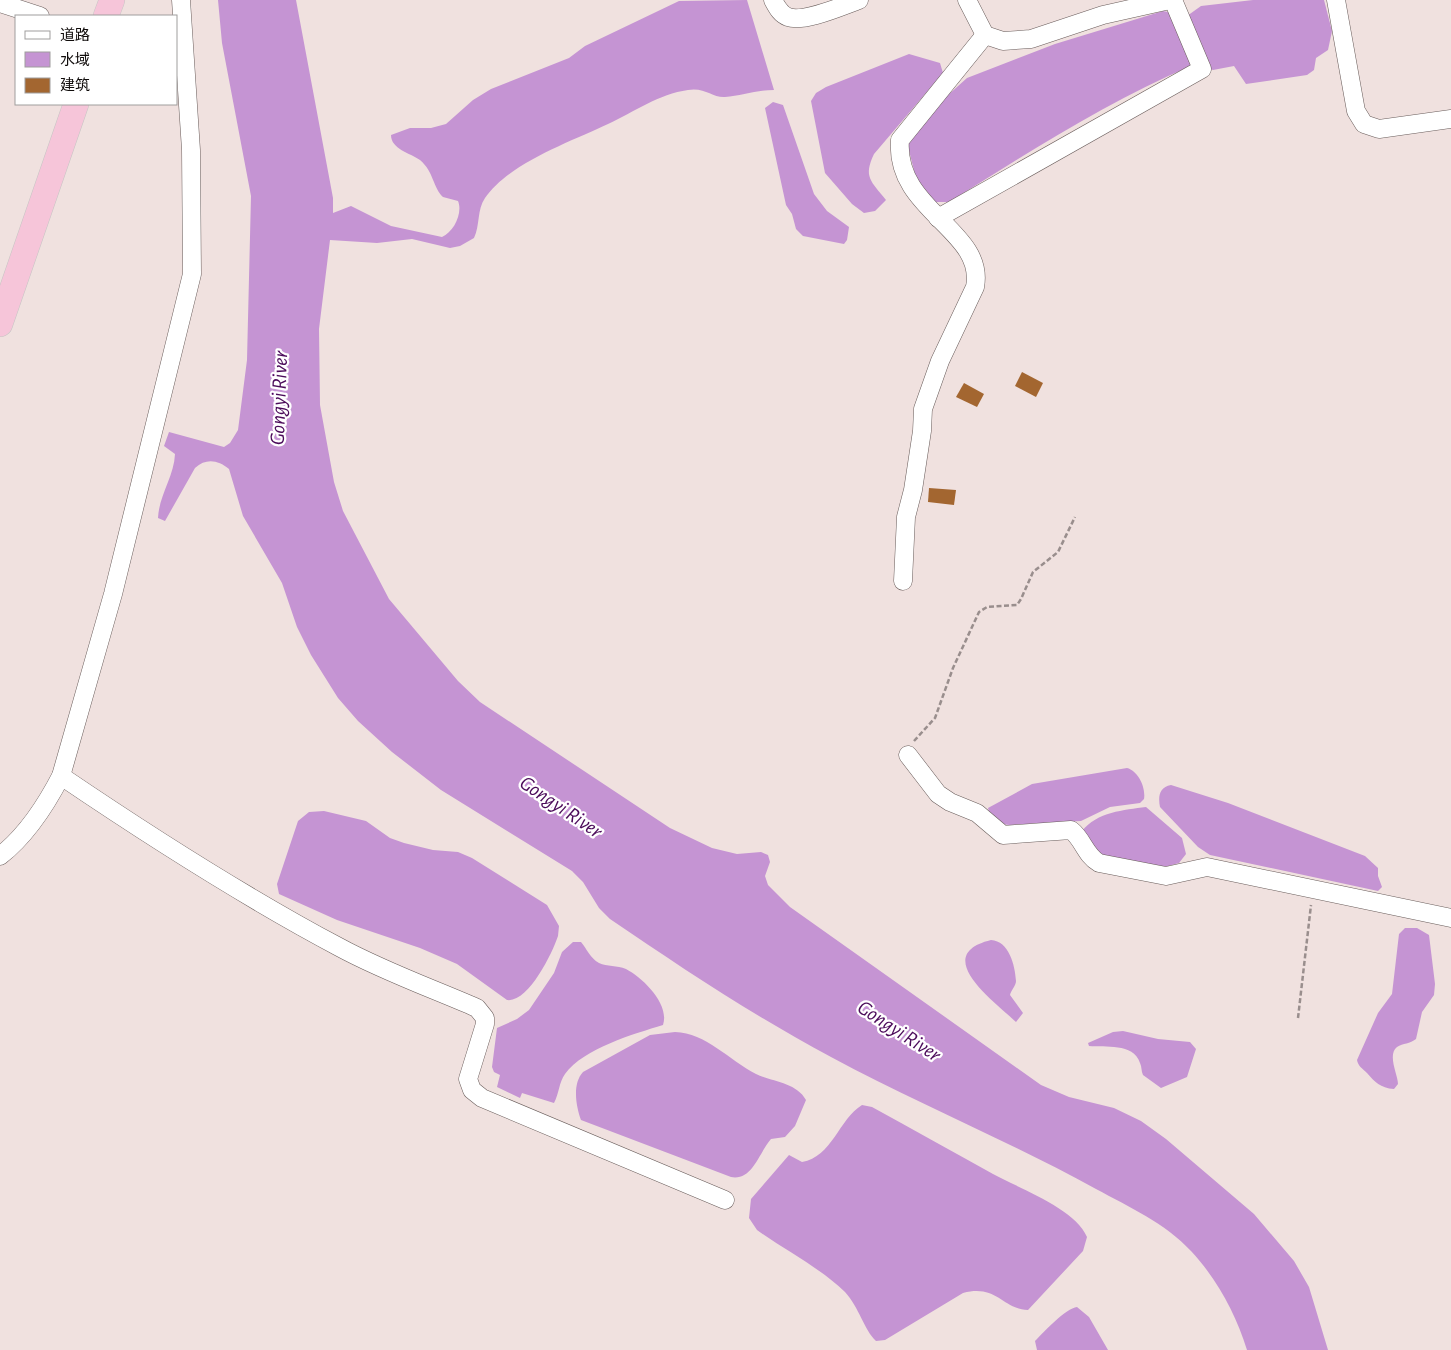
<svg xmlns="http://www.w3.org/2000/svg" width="1451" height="1350" font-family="'Alegreya Sans','Noto Sans SC',sans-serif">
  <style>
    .water { fill: #c594d3 }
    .building { fill: #a36630 }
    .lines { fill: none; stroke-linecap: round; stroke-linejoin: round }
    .minor-casing { stroke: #695d5b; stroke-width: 19 }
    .highway-casing { stroke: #c6c5c4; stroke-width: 26 }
    .path { stroke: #998e8d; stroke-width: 2.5; stroke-dasharray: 5 2.5; stroke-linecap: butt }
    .minor { stroke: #fff; stroke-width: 18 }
    .highway { stroke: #f6c5d9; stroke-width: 25 }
    .labels { text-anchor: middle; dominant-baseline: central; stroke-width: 4.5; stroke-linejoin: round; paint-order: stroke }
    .water-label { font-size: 21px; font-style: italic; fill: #4b0b5a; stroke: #fff }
  </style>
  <rect width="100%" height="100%" fill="#f0e1df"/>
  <!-- water -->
  <g class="water">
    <path d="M218,0h78l37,198v15l18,-7 40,20 51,11c12,-5 21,-24 16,-36l-15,-4c-10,-9 -9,-25 -23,-37 -10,-7 -29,-11 -29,-25l19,-7h21l15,-4 27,-24 18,-11 78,-31 16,-12 94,-45 68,-1 27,90c-17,0 -33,6 -49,7 -12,1 -20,-10 -37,-7 -29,4 -54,22 -80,34 -38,18 -99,39 -123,74 -8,11 -5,28 -11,40l-14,8 -10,2 -38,-9 -35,4 -47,-3 -11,89 1,76 14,77 9,29 46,88 69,82 22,21 190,126 42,20 25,6 24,-2 7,3 2,7 -5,14 3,9 22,22 251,178 28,12 45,11 27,13 25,18 88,75 40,47 15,26 19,63h-81c-11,-36 -30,-71 -56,-99 -26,-28 -62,-44 -95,-62 -87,-48 -178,-85 -265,-132 -77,-41 -149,-89 -221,-138l-11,-11 -16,-26 -11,-11 -131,-81 -49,-38 -34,-31 -20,-23 -27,-43 -14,-28 -15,-44 -39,-67 -14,-47c-11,-9 -23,-11 -34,-1l-30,53 -7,-3c1,-23 16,-41 17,-64l-11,-8 5,-14 55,15 6,-4 8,-13 9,-70 4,-164 -29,-153z"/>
    <polygon points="1253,0 1324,0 1332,31 1328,50 1316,58 1314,70 1307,75 1246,84 1234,66 1213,70 1207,68 1187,16 1201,6"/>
    <path d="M1163,11l10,2 18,53c-85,36 -163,87 -242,136h-16l-16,-20 -11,-43 12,-17 49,-44 88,-34z"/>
    <path d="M909,54l31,9 3,10 -69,81c-11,23 -3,27 12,46l-11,11 -11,2 -12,-9 -27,-31 -14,-72 5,-8 10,-6z"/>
    <polygon points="773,102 783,105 814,194 827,211 849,227 847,240 844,244 803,236 796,229 792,214 786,205 765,108"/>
    <path d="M1127,768c11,3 19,19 17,31l-4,4 -30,4 -29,14 -72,4c-9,-1 -19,-6 -21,-17l44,-24z"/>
    <path d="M1171,785l57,18 137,53 13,12v8l4,11 -4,4 -168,-36 -12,-8 -38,-40c-2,-10 -1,-20 11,-22z"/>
    <path d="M1146,807l36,31 4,16 -7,9 -18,5 -63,-14 -16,-23c15,-19 42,-21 64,-24z"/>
    <path d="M324,811l42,10 24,17 14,5 29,7 25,2 14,6 75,47 12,21 -1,10c-6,18 -30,67 -51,64l-50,-36 -37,-16 -83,-28 -58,-26 -2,-10 21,-63 11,-9z"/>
    <path d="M1405,928h12l12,7 6,49 -1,11 -12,17 -6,27c-6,5 -13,4 -19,8 -10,8 1,28 1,37l-4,5c-14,-1 -19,-7 -27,-16 -5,-5 -9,-7 -10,-13l21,-47 14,-19 7,-60z"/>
    <path d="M991,940c18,1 24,25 25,41 0,5 -5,9 -6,14l13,18 -7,9c-22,-21 -86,-67 -25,-82z"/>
    <path d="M573,942h8c6,7 9,16 18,21 8,4 18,2 27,6 17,9 44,35 37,56 -29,9 -79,23 -98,49 -6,8 -6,20 -11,29l-32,-10 -2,5 -23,-11 3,-12 -6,-3 -2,-5 5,-39 20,-9 12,-9 25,-37 8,-21z"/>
    <path d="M1123,1031l35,8 32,3 6,7 -9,28 -26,11 -18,-13c-2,-4 -1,-8 -3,-12 -7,-21 -35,-15 -51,-17l-1,-3 25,-11z"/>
    <path d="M675,1032c31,1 54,28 81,42 16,8 40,8 50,26l-11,26 -10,11 -14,2c-12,13 -18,42 -40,38l-150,-57c-5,-14 -9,-36 2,-48l67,-37z"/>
    <path d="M862,1105l10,2c40,22 80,44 121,67 25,14 82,34 94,63l-4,14 -55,59c-26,-1 -31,-26 -65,-17l-78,47 -9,1c-12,-11 -17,-34 -31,-49 -26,-25 -59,-41 -88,-62l-8,-12 2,-19 38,-44 13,7c30,-5 37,-43 60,-57z"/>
    <path d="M1077,1307l12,10 19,33h-71l-2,-9c9,-9 31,-33 42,-34z"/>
  </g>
  <!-- building -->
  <g class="building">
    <polygon points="1022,372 1043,383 1036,397 1015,386"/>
    <polygon points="964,383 984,394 977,407 956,397"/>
    <polygon points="929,488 956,490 954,505 928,502"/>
  </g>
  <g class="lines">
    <!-- minor casing -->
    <g class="minor-casing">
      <g id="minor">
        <path d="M773,0c4,7 7,14 15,17 16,6 54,-11 71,-17"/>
        <polyline points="967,0 985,35 1003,41 1031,39 1103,15 1170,0"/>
        <polyline points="1336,0 1356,111 1364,124 1379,129 1451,119"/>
        <polyline points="0,3 40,16"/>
        <polyline points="938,218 1202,69 1173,0"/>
        <path d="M903,581l3,-64 7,-27 9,-59 1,-22 17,-48 35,-74c11,-57 -81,-76 -75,-147l85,-105"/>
        <path d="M908,755l30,39 12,8 27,11 26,22 68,-5c12,9 14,25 28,33l67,13 41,-9 244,51"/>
        <path d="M61,776c90,61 182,120 278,171 44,24 92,41 138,61l8,10v6l-17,55 4,11 10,8 243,102"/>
        <path d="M0,856c27,-21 46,-51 61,-80l52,-182 79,-320 -1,-124 -10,-150"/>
      </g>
    </g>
    <!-- highway casing -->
    <g class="highway-casing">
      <g id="highway">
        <polyline points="106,16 112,0"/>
        <polyline points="0,324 76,104"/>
      </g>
    </g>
    <!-- path -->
    <g class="path">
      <polyline points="914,741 935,718 953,668 979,612 987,607 1017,605 1021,599 1033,572 1058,552 1075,517"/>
      <polyline points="1298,1018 1311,905"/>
    </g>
    <!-- minor -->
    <use href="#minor" class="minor"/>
    <!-- highway -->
    <use href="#highway" class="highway"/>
  </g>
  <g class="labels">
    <!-- water labels -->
    <g class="water-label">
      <text transform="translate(279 398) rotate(-88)">Gongyi River</text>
      <text transform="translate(561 807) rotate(34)">Gongyi River</text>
      <text transform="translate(899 1031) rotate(33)">Gongyi River</text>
    </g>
  </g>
  <!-- legend -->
  <rect x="15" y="15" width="162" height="90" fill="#ffffff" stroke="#9f9e9d"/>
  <rect x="25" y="31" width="25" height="8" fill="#ffffff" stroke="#9f9e9d"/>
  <text x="60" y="40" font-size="15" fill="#100c0b">道路</text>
  <rect x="25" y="52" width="25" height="15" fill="#c594d3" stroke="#9f9e9d"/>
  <text x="60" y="65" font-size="15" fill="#100c0b">水域</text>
  <rect x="25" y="78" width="25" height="15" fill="#a36630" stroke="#9f9e9d"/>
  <text x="60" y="90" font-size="15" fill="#100c0b">建筑</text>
</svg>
